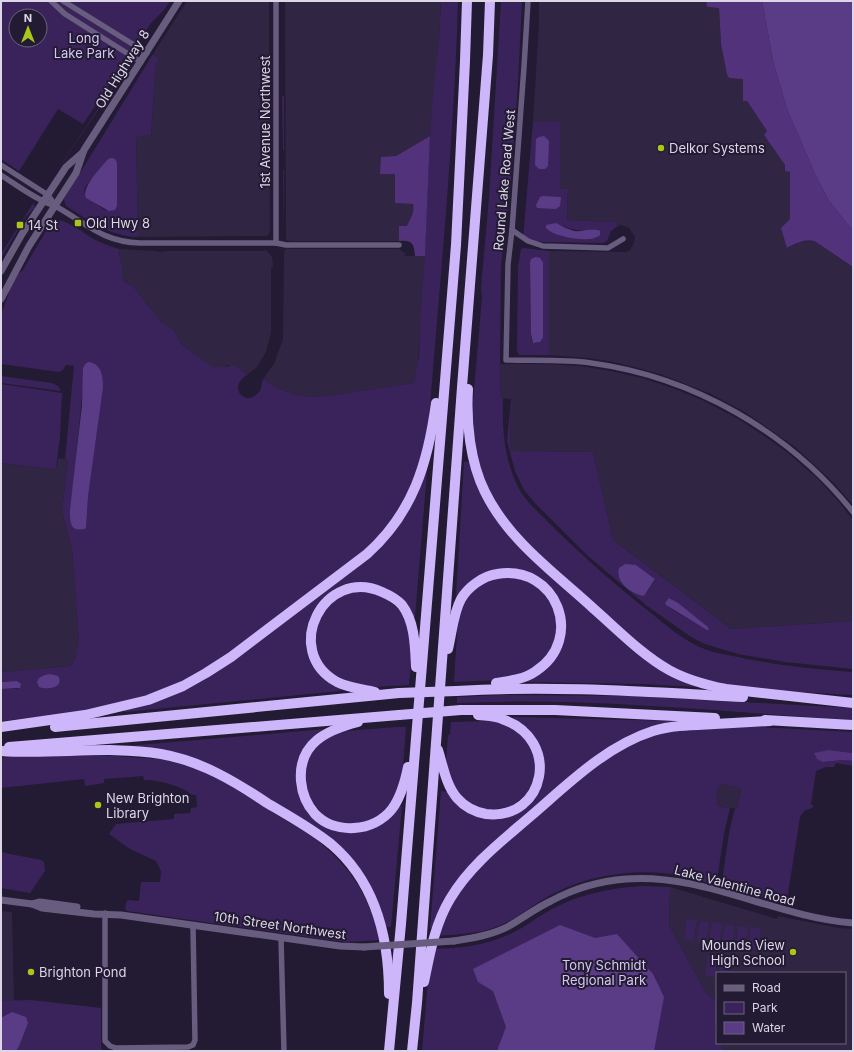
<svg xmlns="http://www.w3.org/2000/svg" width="854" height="1052" font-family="Inter,sans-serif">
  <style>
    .built { fill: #302543 }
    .green { fill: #3a235a; fill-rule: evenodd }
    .forest { fill: #51327b }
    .water { fill: #5a3c86 }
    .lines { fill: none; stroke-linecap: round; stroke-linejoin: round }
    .minor { stroke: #685d7e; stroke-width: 5.5 }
    .tertiary { stroke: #685d7e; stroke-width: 7 }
    .motorway { stroke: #cdb6f9; stroke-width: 10 }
    .tertiary-bridge { stroke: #685d7e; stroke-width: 7 }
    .motorway-bridge { stroke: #cdb6f9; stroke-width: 10 }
    .poi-dot { fill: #aac719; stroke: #231a33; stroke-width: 1.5 }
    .labels { text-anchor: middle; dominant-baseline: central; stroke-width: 4; stroke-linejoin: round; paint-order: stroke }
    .park-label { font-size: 13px; fill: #d5c7f1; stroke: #231a33 }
    .street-label { font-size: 13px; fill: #dcd6e7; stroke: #231a33 }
    .poi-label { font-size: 13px; fill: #dcd6e7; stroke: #231a33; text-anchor: start }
  </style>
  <rect width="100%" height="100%" fill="#231a33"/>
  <!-- built -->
  <g class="built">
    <polygon points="187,1 269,1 270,232 267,236 138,237 136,136 151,135 155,74 156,65 159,59 153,54"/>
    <polygon points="285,1 441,1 439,39 430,136 396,156 381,158 395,174 414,207 412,215 407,227 399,226 399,241 291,241 286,240"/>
    <polygon points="539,1 706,1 707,7 719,8 721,44 727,75 729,78 743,78 747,101 767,131 764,135 790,172 790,219 787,223 788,248 799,242 811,241 816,242 853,267 853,505 833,482 795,447 745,412 711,394 663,375 638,368 609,361 587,358 549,355 549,251 624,252 629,251 632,247 634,243 635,237 629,228 621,225 618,226 615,222 567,220 568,190 560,189 560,122 533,122 539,22"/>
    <polygon points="119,249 156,251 157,252 168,251 264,251 265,250 267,251 272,257 273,266 271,268 271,333 266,352 257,367 247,375 243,371 228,365 219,368 213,367 182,345 174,330 161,322 134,287 128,284 123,278 121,273"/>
    <polygon points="286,249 399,249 405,253 405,256 425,256 420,320 418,365 414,383 334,395 311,397 297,395 279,389 263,379 274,364 283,339 284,253 285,250"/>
    <polygon points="500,364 545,364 580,366 611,371 642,378 675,389 702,400 740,420 766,437 788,453 817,478 839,502 853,520 853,621 731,629 613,540 593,452 510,451 511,399 501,398"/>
    <polygon points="58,458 68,460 62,512 72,550 79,641 79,649 71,666 1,672 1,463 53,469 57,466"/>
    <polygon points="720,784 741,787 737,809 717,806 718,797 716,797 718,786"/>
    <polygon points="670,887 777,919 778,916 839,928 853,929 853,1051 724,1051 720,1043 845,1043 845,973 717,973 717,1002 706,993 669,925"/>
    <polygon points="1,911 12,912 14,1001 1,1001"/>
  </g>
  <!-- green -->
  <g class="green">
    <path d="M1,1h169l-6,9 -13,13 -68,101 -25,-15 -39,62 -18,-12zM16,16h24v24h-24z"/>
    <path d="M441,1h17c-4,144 -19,288 -30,431l-7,33 -23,49 -30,35 -165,124 -65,27 -71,14 -66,7v-32h17l-1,-8 -16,1v-10l70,-6 5,-10 3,-15 -7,-91 -10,-38 6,-52 -3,-1 9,-93 -8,-1 -3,5 -4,2 -58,-8v-50l7,-18 1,-6 9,-16 5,-4 26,-44 2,-6c15,-3 31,13 45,20 7,4 15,6 23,9 0,5 1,8 2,13 3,14 -2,18 13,25l27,35 13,8 8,15 31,22c16,2 19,-7 34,8 -21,13 0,32 11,18 4,-3 3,-10 5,-14l16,10 18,6 14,2 23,-2 80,-12 5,-27 1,-36 5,-68 4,-97 3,-50 7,-66zM89,362l10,54 -11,81 -2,31 -11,1 -4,-5 -1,-15 3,-19 12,-126z"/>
    <path d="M501,1h21l-4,82 -8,110 -9,72 -1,106 1,27h2c-1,31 1,60 15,89 9,17 25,29 38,43 30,29 62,57 95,83 17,14 36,30 56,37 8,3 18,4 26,6 39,9 80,13 120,16v23l-107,-6 -61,-14 -35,-20 -133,-122 -25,-33 -15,-40 -5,-47 10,-116 -1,-9 8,-90z"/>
    <path d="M153,54l6,5 -3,6 -1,9 -4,61 -15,2 2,100c-29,-1 -48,-16 -72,-31l-2,-7zM108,159l9,4v43l-2,4h-10l-20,-14 -1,-6 2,-4z"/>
    <polygon points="129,62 128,66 46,187"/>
    <polygon points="284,96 284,150 283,150 282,97"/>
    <path d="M533,122h27v67h8l-1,31 48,2 3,4 -7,5 -4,10 -4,2 -60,-1 -20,-3zM556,223c14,7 24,9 39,6l5,4 -3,5h-20z"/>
    <polygon points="283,170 284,170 283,236"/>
    <polygon points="34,204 35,206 34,208 25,218 1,258 1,254 32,205"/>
    <path d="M524,248l25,3v104h-30l-2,-4 1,-84 3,-18zM531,259l11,1 1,2v76l-6,5h-3l-2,-1 -1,-8 -1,-72z"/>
    <polygon points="1,376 52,383 58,386 61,391 1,383"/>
    <polygon points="1,384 62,393 60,437 56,468 53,469 1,463"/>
    <path d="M511,398l-1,53 83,1 20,88 118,89 122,-8v48l-68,-7 -47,-8 -33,-10 -14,-7 -44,-31 -59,-50 -53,-53 -11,-13 -9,-19 -8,-30zM636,565l18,13 1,2 -11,16 -13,-5zM670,598l38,29 1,3 -33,-18 -11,-8z"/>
    <polygon points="464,462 472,462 489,506 637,651 696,685 696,687 644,684 524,682 559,648 556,597 512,569 460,595 456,595"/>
    <polygon points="424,472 427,472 415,617 410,617 381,588 325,599 309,650 341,688 340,691 125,712 125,710 181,689 369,555"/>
    <polygon points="516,576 542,589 557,616 556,638 548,654 531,671 499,680 454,682 458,619 460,609 470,593 487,579"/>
    <path d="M358,591c6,1 13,0 19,2 3,2 7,5 10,7 30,17 25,55 22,85l-35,2 -29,-5 -20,-13 -9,-17v-28l20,-27z"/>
    <path d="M500,695l131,1 222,12v12c-132,-8 -264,-23 -396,-17v-6z"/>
    <polygon points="513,717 673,721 673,722 635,734 486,850 433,928 430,928 441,791 448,792 480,816 524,805 543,764 513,720"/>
    <polygon points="488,721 498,721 521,732 535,755 534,780 527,794 511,806 491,810 471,805 453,788 446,763 448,735 450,735 451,722"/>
    <path d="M740,726l113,6v21l-24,-3 -6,12 21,-2 9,1v5l-17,-3 -2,4h-8l-10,4 -5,33 3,2 -2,2 -8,3 -4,6 -13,83 -2,3 -64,-17c5,-26 6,-52 14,-77h2l4,-21 -20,-4 -1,3h-2l-2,10h2l-1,9 13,2 -6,26 -6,40 -5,10c-10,-2 -20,-6 -30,-8 -40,-8 -87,-3 -124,15 -19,8 -34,22 -52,31 -22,12 -46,12 -71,14l9,-23 30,-46 130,-111 49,-24z"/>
    <polygon points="397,727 406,727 402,780 392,802 379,816 364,823 339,823 324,816 310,799 304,781 308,758 320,742 331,734 346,731"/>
    <polygon points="326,729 303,753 307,808 357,831 398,806 402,806 391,927 384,927 350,861 223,773 115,747"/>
    <path d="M17,756h97l44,3 23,3 27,10 105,65c39,31 54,56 68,103l-36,2 -218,-31 -2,-3 2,-7 1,-1 11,1 2,-19h19l1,-11 -5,-10 -26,-12 -21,-15 7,-10 58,-5v-5l16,-1 1,-5 6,-1 -1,-12c-6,0 -6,-2 -11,-5 -9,-5 -31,-11 -41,-10l-1,-4 -39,3v4l-19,3 -1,-7 -83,9v-30z"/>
    <polygon points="1,851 5,853 41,860 44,862 45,871 30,893 1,888"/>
    <path d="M642,886l28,1 -1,38 37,68 11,9v18l-2,9 2,14h3l4,8h-302l7,-82 3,-20c27,-1 53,-3 78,-15 14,-6 27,-17 42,-25 28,-15 58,-21 90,-23z"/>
    <polygon points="687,919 697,920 693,941 684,940"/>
    <polygon points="700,921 709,922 706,943 697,942"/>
    <polygon points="712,922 722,924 719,945 709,943"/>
    <polygon points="725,924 735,925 732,946 722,945"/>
    <polygon points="738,926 748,927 745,948 736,947"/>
    <polygon points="751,927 761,929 758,950 748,949"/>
    <polygon points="708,955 718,956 715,977 705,976"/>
    <polygon points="721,956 731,958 729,973 719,973"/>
    <polygon points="31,1000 101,1008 101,1048 104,1051 1,1051 1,1001"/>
  </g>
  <!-- forest -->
  <g class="forest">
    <path d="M706,1h56l11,60 14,48 28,65 14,27 21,26 3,2v38l-37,-25c-11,-4 -19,1 -29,6l-6,-20 9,-9v-47l-5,-1v-6l-21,-30 3,-4 -20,-30h-4v-22l-14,-1 -2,-3 -6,-31 -2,-36 -12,-1z"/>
    <path d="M430,136l-5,120h-10c-1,-13 -3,-16 -16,-15v-15h8c3,-7 8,-14 6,-22l-18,-1v-29h-15l1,-17 15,-1z"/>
    <polygon points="829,750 853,753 853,761 844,760 823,762 817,759 814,753"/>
  </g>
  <!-- water -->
  <g class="water">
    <polygon points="762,1 853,1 853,229 850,227 829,201 815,174 787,109 773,61"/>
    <polygon points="544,136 549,141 548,166 545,169 539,169 535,165 536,139 539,137"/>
    <path d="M112,158l3,1 2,4v43l-2,4 -6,1 -23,-13c-5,-11 15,-30 22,-39z"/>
    <polygon points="543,196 561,197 560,206 556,209 537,208 536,205 540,197"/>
    <path d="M556,223c6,3 11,6 18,8 8,1 19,-4 26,0v4c-8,9 -47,2 -54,-7v-3z"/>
    <polygon points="536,257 540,258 543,262 543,338 540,342 533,343 531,334 530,262 531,259"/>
    <path d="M89,362c12,2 14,13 14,25l-15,110 -2,31 -2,1c-15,3 -14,-8 -14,-20l12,-104 1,-37 3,-5z"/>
    <path d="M625,564l11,1 19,14 -11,17c-13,-2 -29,-14 -25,-28z"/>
    <polygon points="669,598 678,603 708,627 709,630 707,630 666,605 665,603"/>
    <path d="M50,674l8,2c7,12 -11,14 -19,11l-2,-5c2,-6 7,-7 13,-8z"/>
    <polygon points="17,681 21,684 20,688 1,689 1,682"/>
    <polygon points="560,925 595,938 617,934 653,974 664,997 654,1051 498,1051 498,1048 506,1027 493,991 478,982 473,969"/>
    <polygon points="12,1012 26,1017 28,1023 19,1046 16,1051 1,1051 1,1018"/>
  </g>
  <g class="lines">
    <!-- minor -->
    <g class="minor">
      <polyline points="51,1 65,14 141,62"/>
      <polyline points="63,1 147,53"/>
      <polyline points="276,1 276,243"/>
      <path d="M528,1l-4,66 -12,163 -4,34 -2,96c28,1 57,-1 85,3 103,14 198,69 262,149"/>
      <polyline points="1,165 48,195 55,205"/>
      <path d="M1,175c14,9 27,19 42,26 4,3 10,3 14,6 30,17 46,35 83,36h136l10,2h113"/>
      <polyline points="512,230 528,241 543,246 608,248 623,239"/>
      <polyline points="105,913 105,1041 110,1046 116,1048 188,1047 193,1045 195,1040 193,926"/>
      <polyline points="281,938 284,1051"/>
    </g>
    <!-- tertiary -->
    <g class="tertiary">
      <polyline points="1,271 22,234 66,167 83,152"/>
      <polyline points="1,299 29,246 76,173 84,150 179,1"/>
      <polyline points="1,900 32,904 42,908 94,914 121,915 340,946 364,947"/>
      <polyline points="32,904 40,902 77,907"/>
      <path d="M454,941c19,-3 38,-6 55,-15 14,-8 27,-18 42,-25 22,-12 49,-20 75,-22 78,-6 149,38 227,44"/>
    </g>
    <!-- motorway -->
    <g class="motorway">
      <path d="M468,389c-2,33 2,73 17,103 24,49 70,81 109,117 24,21 47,45 75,61 18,10 37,15 57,19l127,14"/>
      <path d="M448,649c4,-16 5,-35 13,-50 7,-12 22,-23 36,-25 60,-10 88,65 39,97 -11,8 -26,10 -40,12"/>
      <path d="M456,691c96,-6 192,1 287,6"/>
      <path d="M375,692c-12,-3 -26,-4 -38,-10 -56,-31 -13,-116 45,-90 7,3 15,7 20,13 13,17 13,42 14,62"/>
      <polyline points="461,710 555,710 715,718"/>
      <polyline points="765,720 853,725"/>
      <path d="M358,722c-31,8 -60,21 -57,59 1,12 6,24 14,33 20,21 59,18 77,-5 9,-12 13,-27 16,-42"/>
      <path d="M1,727l84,-12 63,-15 35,-14 23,-13 25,-16 136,-103c46,-41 61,-91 69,-151"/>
      <polyline points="55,727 399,693"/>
      <polyline points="9,747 399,715"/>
      <path d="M438,750c5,16 8,35 19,48 7,8 18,14 29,16 60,7 76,-75 16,-95 -7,-3 -16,-3 -24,-4"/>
      <path d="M1,751c53,4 108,-6 160,3 40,7 73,27 106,49 22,13 44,25 64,41 45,38 58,93 58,150"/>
      <path d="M424,982c6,-29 11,-58 26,-83 20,-34 53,-59 82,-84 36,-31 74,-69 121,-84 20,-6 41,-6 62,-7 19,-1 37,-2 55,-3"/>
      <polyline points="389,1051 401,924 456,245 465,61 467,1"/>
      <polyline points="412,1051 417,1003 462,387 488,55 490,1"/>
    </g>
    <!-- tertiary-bridge -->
    <polyline class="tertiary-bridge" points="364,947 454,941"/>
    <!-- motorway-bridge -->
    <g class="motorway-bridge">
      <polyline points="399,693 456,691"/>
      <polyline points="399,715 461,710"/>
    </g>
  </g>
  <!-- markers -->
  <g class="poi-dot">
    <circle cx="661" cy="148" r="4"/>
    <rect x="74" y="219" width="8" height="8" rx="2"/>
    <rect x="16" y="221" width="8" height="8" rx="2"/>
    <circle cx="98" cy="805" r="4"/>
    <circle cx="793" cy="952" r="4"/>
    <circle cx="31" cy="972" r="4"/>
  </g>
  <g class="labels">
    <!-- park labels -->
    <g class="park-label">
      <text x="84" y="38">Long<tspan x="84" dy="15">Lake Park</tspan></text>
      <text x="604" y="965">Tony Schmidt<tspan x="604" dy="15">Regional Park</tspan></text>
    </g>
    <!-- street labels -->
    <g class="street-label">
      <text transform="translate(122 69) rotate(-58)">Old Highway 8</text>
      <text transform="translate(265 122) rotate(-90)">1st Avenue Northwest</text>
      <text transform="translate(504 180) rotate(-85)">Round Lake Road West</text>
      <text transform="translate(735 885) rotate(15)">Lake Valentine Road</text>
      <text transform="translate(280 925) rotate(8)">10th Street Northwest</text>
    </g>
    <!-- poi labels -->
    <g class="poi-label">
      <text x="669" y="148">Delkor Systems</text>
      <text x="86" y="223">Old Hwy 8</text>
      <text x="28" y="225">14 St</text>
      <text x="106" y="798">New Brighton<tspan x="106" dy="15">Library</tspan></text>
      <text x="785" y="945" text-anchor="end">Mounds View<tspan x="785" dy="15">High School</tspan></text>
      <text x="39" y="972">Brighton Pond</text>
    </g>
  </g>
  <!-- border -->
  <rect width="854" height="1052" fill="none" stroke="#dcd6e7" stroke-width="4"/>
  <!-- legend -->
  <rect x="716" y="972" width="130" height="72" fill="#231a33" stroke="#6d657b"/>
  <rect x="724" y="985" width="20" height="6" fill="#685d7e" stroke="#6d657b"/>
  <text x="752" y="992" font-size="12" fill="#dcd6e7">Road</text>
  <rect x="724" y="1002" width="20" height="12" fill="#3a235a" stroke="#6d657b"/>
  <text x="752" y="1012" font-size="12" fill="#dcd6e7">Park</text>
  <rect x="724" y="1022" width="20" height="12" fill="#5a3c86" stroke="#6d657b"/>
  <text x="752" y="1032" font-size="12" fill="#dcd6e7">Water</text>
  <!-- north arrow -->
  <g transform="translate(28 28)"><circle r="19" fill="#231a33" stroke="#6d657b"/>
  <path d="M0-3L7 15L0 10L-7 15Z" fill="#aac719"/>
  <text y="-6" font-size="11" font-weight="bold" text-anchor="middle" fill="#dcd6e7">N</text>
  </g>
</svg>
